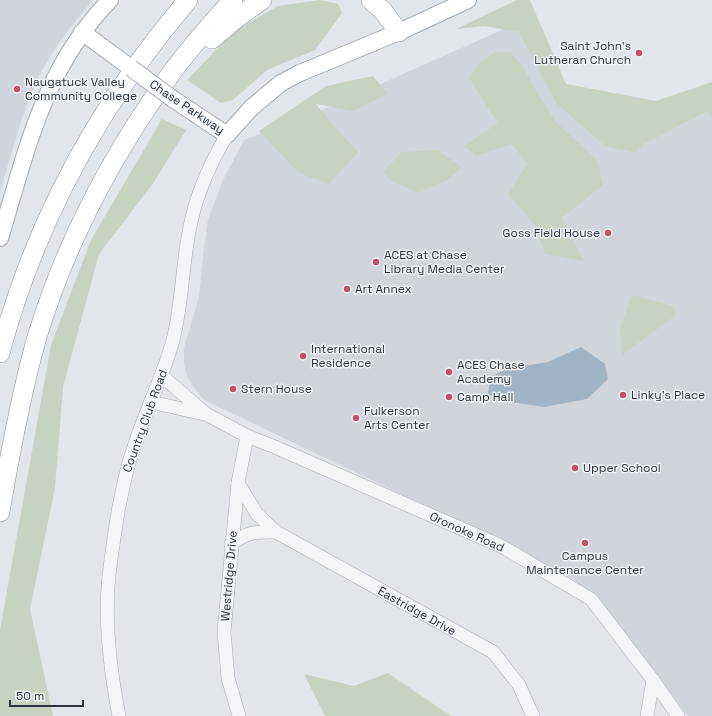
<svg xmlns="http://www.w3.org/2000/svg" width="712" height="716" font-family="'Space Grotesk',sans-serif">
  <style>
    .built { fill: #d0d4db }
    .green { fill: #c8d2c3 }
    .water { fill: #a0b4c6 }
    .lines { fill: none; stroke-linecap: round; stroke-linejoin: round }
    .minor-casing { stroke: #a7acb3; stroke-width: 14 }
    .major-casing { stroke: #a2aab4; stroke-width: 18 }
    .highway-casing { stroke: #8a939e; stroke-width: 20 }
    .minor { stroke: #f4f5f7; stroke-width: 13 }
    .major { stroke: #fff; stroke-width: 16 }
    .highway { stroke: #fff; stroke-width: 19 }
    .major-bridge-casing { stroke: #a2aab4; stroke-width: 18; stroke-linecap: butt }
    .major-bridge { stroke: #fff; stroke-width: 16 }
    .poi-dot { fill: #c35169; stroke: #f1f4f6; stroke-width: 1.5 }
    .labels { text-anchor: middle; dominant-baseline: central; stroke-width: 3; stroke-linejoin: round; paint-order: stroke }
    .poi-label { font-size: 12px; fill: #2b343f; stroke: #f1f4f6; text-anchor: start }
    .street-label { font-size: 12px; fill: #2b343f; stroke: #f1f4f6 }
  </style>
  <rect width="100%" height="100%" fill="#e2e5e9"/>
  <!-- built -->
  <g class="built">
    <polygon points="0,0 93,0 69,29 52,53 38,78 21,121 0,192"/>
    <polygon points="520,22 556,103 712,105 712,716 688,716 608,613 573,579 539,562 508,545 204,400 194,388 186,374 184,362 184,348 199,297 204,247 208,220 223,180 244,140 322,110"/>
  </g>
  <!-- green -->
  <g class="green">
    <polygon points="320,0 338,4 342,13 315,50 267,70 233,100 221,103 187,80 234,31 278,6"/>
    <polygon points="517,0 530,0 566,84 656,101 712,82 712,118 707,111 644,144 635,153 605,146 556,103 519,32 484,26 456,29"/>
    <polygon points="495,52 510,52 522,65 537,93 556,122 597,160 603,185 562,218 584,261 545,254 534,224 508,194 527,164 512,144 476,156 464,146 498,123 469,78 479,63"/>
    <polygon points="373,76 387,94 353,111 316,104 333,125 358,152 329,184 299,173 259,131 326,86"/>
    <polygon points="162,119 186,130 152,185 99,254 63,387 55,488 30,609 53,716 0,716 0,630 51,345 91,240"/>
    <polygon points="437,150 462,167 447,180 418,193 388,179 383,172 402,152"/>
    <polygon points="632,295 673,306 676,315 622,355 620,329"/>
    <polygon points="388,673 451,716 325,716 304,674 354,686"/>
  </g>
  <!-- water -->
  <polygon class="water" points="581,347 605,364 608,379 587,399 544,407 504,401 488,394 490,377 506,369 548,362"/>
  <g class="lines">
    <!-- minor casing -->
    <g class="minor-casing">
      <g id="minor">
        <polyline points="162,376 206,414 247,436 275,447 501,546 591,599 653,680 678,716"/>
        <polyline points="151,402 204,414"/>
        <polyline points="238,483 257,514 276,532"/>
        <path d="M231,544c18,-13 23,-12 45,-12l217,120 26,33 14,31"/>
        <path d="M119,716c-8,-42 -14,-87 -11,-129 2,-25 6,-50 10,-75 4,-21 8,-42 15,-62 11,-37 30,-72 40,-110 9,-35 9,-72 16,-108 6,-35 20,-67 38,-97"/>
        <polyline points="239,716 228,678 224,632 238,483 247,436"/>
        <polyline points="647,716 653,680"/>
      </g>
    </g>
    <!-- major casing -->
    <g class="major-casing">
      <g id="major">
        <polyline points="82,32 131,68"/>
        <polyline points="173,99 227,135 251,108 281,83 300,73 399,32 468,0"/>
        <path d="M0,238c27,-88 43,-169 110,-238"/>
      </g>
    </g>
    <!-- highway casing -->
    <g class="highway-casing">
      <g id="highway">
        <polyline points="371,0 383,11 399,32"/>
        <polyline points="212,39 238,17 262,0"/>
        <path d="M0,353c35,-131 100,-250 188,-353"/>
        <path d="M0,512c10,-59 21,-118 37,-175 28,-92 74,-180 130,-258 20,-28 43,-54 66,-79"/>
      </g>
    </g>
    <!-- minor -->
    <use href="#minor" class="minor"/>
    <!-- major -->
    <use href="#major" class="major"/>
    <!-- highway -->
    <use href="#highway" class="highway"/>
    <!-- major-bridge casing -->
    <g class="major-bridge-casing">
      <polyline id="major-bridge" points="131,68 173,99"/>
    </g>
    <!-- major-bridge -->
    <use href="#major-bridge" class="major-bridge"/>
  </g>
  <!-- markers -->
  <g class="poi-dot">
    <circle cx="639" cy="53" r="4"/>
    <circle cx="17" cy="89" r="4"/>
    <circle cx="608" cy="233" r="4"/>
    <circle cx="376" cy="262" r="4"/>
    <circle cx="347" cy="289" r="4"/>
    <circle cx="303" cy="356" r="4"/>
    <circle cx="449" cy="372" r="4"/>
    <circle cx="233" cy="389" r="4"/>
    <circle cx="623" cy="395" r="4"/>
    <circle cx="449" cy="397" r="4"/>
    <circle cx="356" cy="418" r="4"/>
    <circle cx="575" cy="468" r="4"/>
    <circle cx="585" cy="543" r="4"/>
  </g>
  <g class="labels">
    <!-- poi labels -->
    <g class="poi-label">
      <text x="631" y="46" text-anchor="end">Saint John's<tspan x="631" dy="14">Lutheran Church</tspan></text>
      <text x="25" y="82">Naugatuck Valley<tspan x="25" dy="14">Community College</tspan></text>
      <text x="600" y="233" text-anchor="end">Goss Field House</text>
      <text x="384" y="255">ACES at Chase<tspan x="384" dy="14">Library Media Center</tspan></text>
      <text x="355" y="289">Art Annex</text>
      <text x="311" y="349">International<tspan x="311" dy="14">Residence</tspan></text>
      <text x="457" y="365">ACES Chase<tspan x="457" dy="14">Academy</tspan></text>
      <text x="241" y="389">Stern House</text>
      <text x="631" y="395">Linky’s Place</text>
      <text x="457" y="397">Camp Hall</text>
      <text x="364" y="411">Fulkerson<tspan x="364" dy="14">Arts Center</tspan></text>
      <text x="583" y="468">Upper School</text>
      <text x="585" y="556" text-anchor="middle">Campus<tspan x="585" dy="14">Maintenance Center</tspan></text>
    </g>
    <!-- street labels -->
    <g class="street-label">
      <text transform="translate(187 107) rotate(34)">Chase Parkway</text>
      <text transform="translate(145 421) rotate(-70)">Country Club Road</text>
      <text transform="translate(467 532) rotate(24)">Oronoke Road</text>
      <text transform="translate(229 576) rotate(-85)">Westridge Drive</text>
      <text transform="translate(417 611) rotate(29)">Eastridge Drive</text>
    </g>
  </g>
  <!-- scale -->
  <path d="M10 700v6h73v-6" fill="none" stroke="#2b343f" stroke-width="2"/>
  <text x="16" y="700" font-size="12" fill="#2b343f" stroke="#f1f4f6" stroke-width="3" paint-order="stroke">50 m</text>
</svg>
